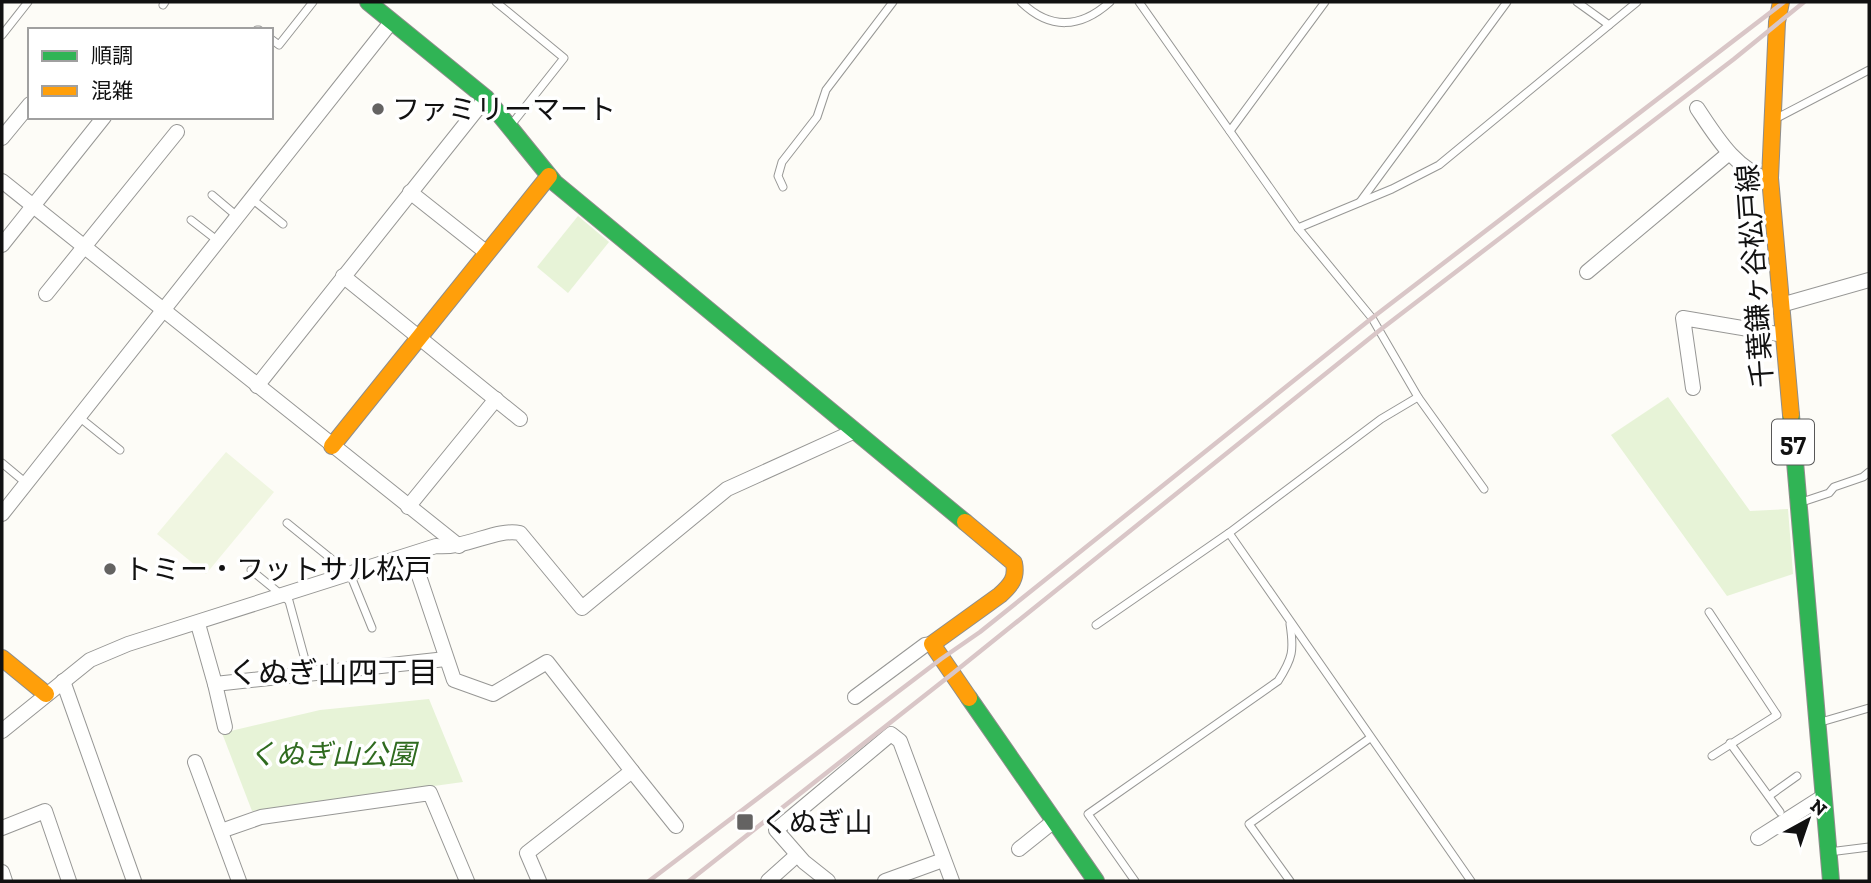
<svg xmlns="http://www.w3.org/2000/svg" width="1871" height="883" font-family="'Zilla Slab','Noto Sans JP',serif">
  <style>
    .green { fill: #e7f3d7 }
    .pitch { fill: #f0f6e1 }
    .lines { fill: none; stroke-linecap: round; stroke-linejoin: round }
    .lane-casing { stroke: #979795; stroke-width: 9 }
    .street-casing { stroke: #979795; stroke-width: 16 }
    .fast-casing { stroke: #8e8d8b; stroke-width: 18 }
    .slow-casing { stroke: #8e8d8b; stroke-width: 18 }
    .lane { stroke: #fffffe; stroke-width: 7 }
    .street { stroke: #fffffe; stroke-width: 14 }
    .fast { stroke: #30b455; stroke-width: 16 }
    .slow { stroke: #ff9f0a; stroke-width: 16 }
    .rail { stroke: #d9c6c7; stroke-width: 4.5 }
    .poi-dot { fill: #646362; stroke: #fff; stroke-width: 2.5 }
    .labels { text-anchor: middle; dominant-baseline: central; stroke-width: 7; stroke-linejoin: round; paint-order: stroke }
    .shield { fill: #fff; stroke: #585858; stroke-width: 2 }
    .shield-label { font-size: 26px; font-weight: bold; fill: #111 }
    .poi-label { font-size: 28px; fill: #111; stroke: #fff; text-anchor: start }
    .street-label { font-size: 28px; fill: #111; stroke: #fff }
    .park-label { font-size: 28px; font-style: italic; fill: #2f6b1f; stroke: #fff }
    .neighbourhood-label { font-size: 30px; fill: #111; stroke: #fff }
  </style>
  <rect width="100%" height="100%" fill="#fdfcf7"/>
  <!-- green -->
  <g class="green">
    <polygon points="578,216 609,242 568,293 537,267"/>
    <polygon points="1668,397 1750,511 1788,509 1793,574 1727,596 1611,435"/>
    <polygon points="429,699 463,782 252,811 222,733 320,710"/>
  </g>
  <!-- pitch -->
  <polygon class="pitch" points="226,452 274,492 206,574 157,534"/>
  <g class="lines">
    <!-- lane casing -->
    <g class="lane-casing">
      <g id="lane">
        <polyline points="496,2 564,58 511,125"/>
        <path d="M1021,2c29,28 59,27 89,0"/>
        <polyline points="1139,2 1298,228 1372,318 1418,397 1484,489"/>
        <polyline points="1577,2 1609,25"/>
        <polyline points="163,5 165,2"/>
        <polyline points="257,30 259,30"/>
        <polyline points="2,35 28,2"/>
        <polyline points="271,39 279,45 313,2"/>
        <polyline points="1777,118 1869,70"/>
        <polyline points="1230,131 1325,2"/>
        <polyline points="783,187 778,176 782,162 817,117 826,90 893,2"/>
        <polyline points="212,195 238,217"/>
        <polyline points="252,199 283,224"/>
        <polyline points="1360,202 1507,2"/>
        <polyline points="191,220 218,241"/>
        <polyline points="1298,228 1392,189 1439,165 1637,2"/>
        <polyline points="79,417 120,450"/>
        <polyline points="2,463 26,483"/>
        <polyline points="1802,502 1829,493 1834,487 1863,477 1869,472"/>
        <polyline points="287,523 350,574 372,628"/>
        <polyline points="1229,533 1471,881"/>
        <polyline points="251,570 289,601 307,667"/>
        <polyline points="1709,612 1777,715 1712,756"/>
        <polyline points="1096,625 1229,533 1381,419 1418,397"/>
        <polyline points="1821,722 1869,708"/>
        <polyline points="1730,743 1780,812"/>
        <polyline points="1769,796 1797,776"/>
        <polyline points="1829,852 1869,847"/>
        <path d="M1135,881l-47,-67 190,-133c15,-23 16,-31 12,-57"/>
        <polyline points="1290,881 1249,824 1370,738"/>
      </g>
    </g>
    <!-- street casing -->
    <g class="street-casing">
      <g id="street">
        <path d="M1697,108c20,30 38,61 74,73"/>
        <polyline points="2,138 30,104"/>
        <polyline points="2,181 459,546"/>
        <polyline points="410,192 487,253"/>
        <polyline points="2,245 104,117"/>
        <polyline points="1587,272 1728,154"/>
        <polyline points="343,276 520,419"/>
        <polyline points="46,294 177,132"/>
        <polyline points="1781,305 1869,280"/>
        <polyline points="257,386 486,98"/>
        <polyline points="1693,388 1683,318 1784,335"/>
        <polyline points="408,507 496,399"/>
        <polyline points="2,514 392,21"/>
        <polyline points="412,555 454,680 493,694 547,662 632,771 527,853 539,881"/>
        <polyline points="198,624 215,684 446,659"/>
        <polyline points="63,681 134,881"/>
        <polyline points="215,684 225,727"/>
        <polyline points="855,697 925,645 932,644"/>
        <path d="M2,731l88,-71 38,-16 308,-98c30,3 60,-18 84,-13l62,75 145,-119 128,-58"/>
        <polyline points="195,762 239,881"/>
        <polyline points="632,771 676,826"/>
        <polyline points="2,828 45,811 69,881"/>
        <polyline points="221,831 261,817 430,793 467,881"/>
        <polyline points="1758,838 1824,796"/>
        <polyline points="1019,849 1054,821"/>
        <polyline points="2,872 5,881"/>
        <polyline points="768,881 797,855"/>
        <polyline points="828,881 804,862 776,830 891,734 900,741 952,881"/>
        <polyline points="885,881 943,860"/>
      </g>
    </g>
    <!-- fast casing -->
    <g class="fast-casing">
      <g id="fast">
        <polyline points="368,2 486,98 555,183 965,522"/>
        <polyline points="1791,415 1831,881"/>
        <polyline points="969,698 1096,881"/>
      </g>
    </g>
    <!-- slow casing -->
    <g class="slow-casing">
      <g id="slow">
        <polyline points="1781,2 1777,22 1770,178 1791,415"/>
        <polyline points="332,446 549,176"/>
        <path d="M965,522l49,41c3,15 -3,22 -14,32l-68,49 37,54"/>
        <polyline points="2,658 46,694"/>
      </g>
    </g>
    <!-- lane -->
    <use href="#lane" class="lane"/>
    <!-- street -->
    <use href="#street" class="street"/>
    <!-- fast -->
    <use href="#fast" class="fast"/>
    <!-- slow -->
    <use href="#slow" class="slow"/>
    <!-- rail -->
    <g class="rail">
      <polyline points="649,881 941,659 980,632 1372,318 1784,2"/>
      <polyline points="689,881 952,674 1380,330 1734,59 1804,2"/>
    </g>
  </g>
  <!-- markers -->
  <g class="poi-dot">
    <circle cx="378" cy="109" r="7"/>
    <circle cx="110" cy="569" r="7"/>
    <rect x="736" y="813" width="18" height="18" rx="3.5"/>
  </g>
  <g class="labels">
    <!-- shield labels -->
    <rect class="shield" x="1772" y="419.5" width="42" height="45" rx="5"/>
    <g class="shield-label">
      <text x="1793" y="442">57</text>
    </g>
    <!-- poi labels -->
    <g class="poi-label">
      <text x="392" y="109">ファミリーマート</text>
      <text x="124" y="569">トミー・フットサル松戸</text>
      <text x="761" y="822">くぬぎ山</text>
    </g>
    <!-- street labels -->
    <g class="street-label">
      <text transform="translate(1755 276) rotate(-94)">千葉鎌ヶ谷松戸線</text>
    </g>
    <!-- park labels -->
    <g class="park-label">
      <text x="332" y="754">くぬぎ山公園</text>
    </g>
    <!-- neighbourhood labels -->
    <g class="neighbourhood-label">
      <text x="333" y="673">くぬぎ山四丁目</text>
    </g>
  </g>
  <!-- border -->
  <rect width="1871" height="883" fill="none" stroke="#111111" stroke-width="7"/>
  <!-- legend -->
  <rect x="28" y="28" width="245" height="91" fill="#ffffff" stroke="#a0a0a0" stroke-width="2"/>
  <rect x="42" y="51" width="35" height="10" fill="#30b455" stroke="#a0a0a0" stroke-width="2"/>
  <text x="91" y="63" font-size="21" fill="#111111">順調</text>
  <rect x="42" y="86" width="35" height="10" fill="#ff9f0a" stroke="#a0a0a0" stroke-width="2"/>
  <text x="91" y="98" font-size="21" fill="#111111">混雑</text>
  <!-- north arrow -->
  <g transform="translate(1808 820) rotate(40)" stroke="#ffffff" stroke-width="5" paint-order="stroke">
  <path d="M0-5L12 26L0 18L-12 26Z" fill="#111111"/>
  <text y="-10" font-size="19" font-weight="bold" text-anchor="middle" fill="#111111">N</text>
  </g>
</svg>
